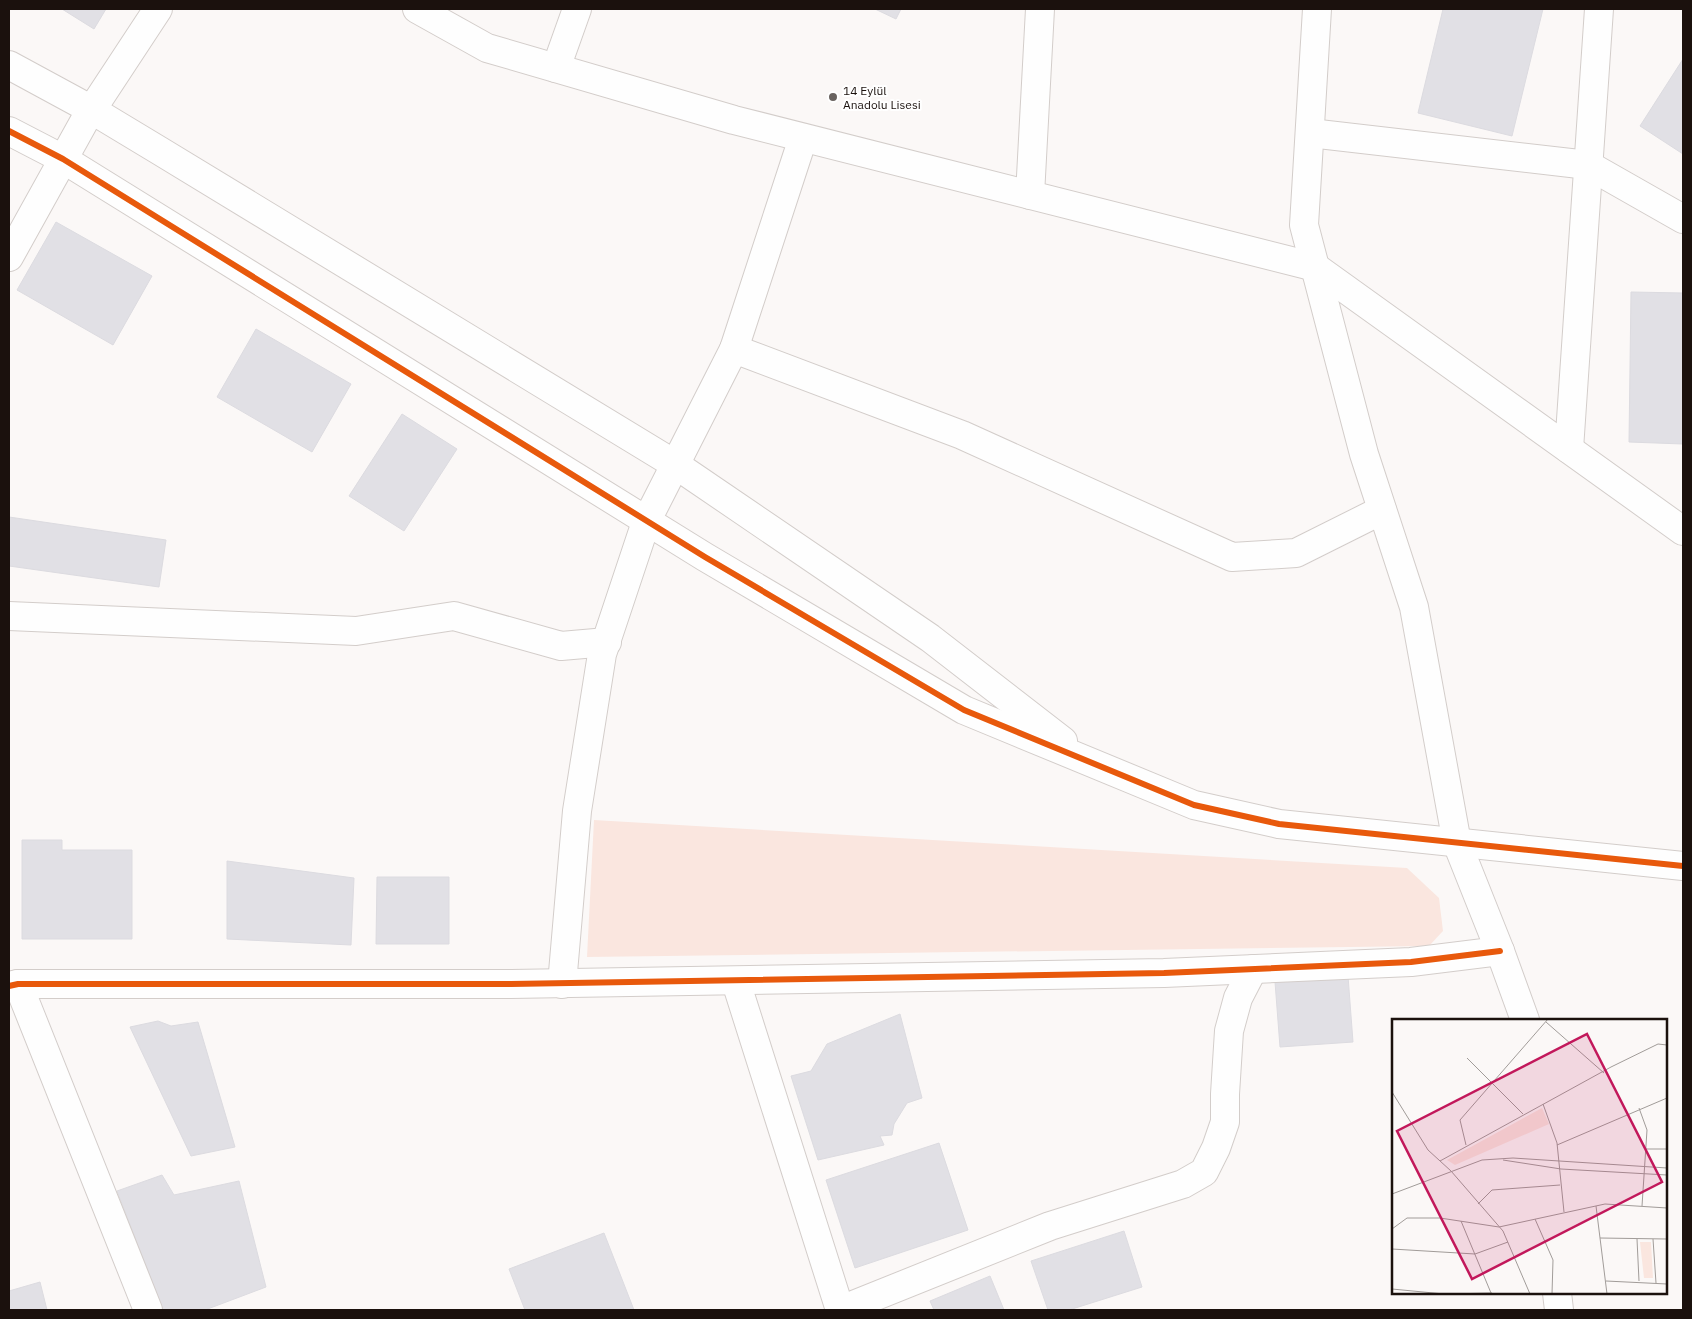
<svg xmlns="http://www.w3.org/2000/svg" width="1692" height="1319" font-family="'IBM Plex Sans',sans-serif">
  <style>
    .park { fill: #fae6df }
    .building { fill: #e1e0e5; stroke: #dcdbe0 }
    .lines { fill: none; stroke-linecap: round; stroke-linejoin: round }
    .minor-casing { stroke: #d3cdca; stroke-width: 30 }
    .tertiary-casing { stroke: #d3cdca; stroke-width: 30 }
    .minor { stroke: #fefefe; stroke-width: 28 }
    .tertiary { stroke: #fefefe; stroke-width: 28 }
    .cycleway-casing { stroke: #fff; stroke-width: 9 }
    .cycleway { stroke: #e8590c; stroke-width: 6 }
    .poi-dot { fill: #69625f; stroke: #fff; stroke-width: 2 }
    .labels { text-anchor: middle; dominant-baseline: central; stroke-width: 4; stroke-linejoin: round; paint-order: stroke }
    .poi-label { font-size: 12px; fill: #1b110d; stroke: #fff; text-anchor: start }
    .inset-road { fill: none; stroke: #a19c99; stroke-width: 1 }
    .view { fill: #c2185b; fill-opacity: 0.15; stroke: #c2185b; stroke-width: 2.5 }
    .inset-edge { fill: none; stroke: #1b110d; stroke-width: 2.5 }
  </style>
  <rect width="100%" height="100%" fill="#fbf8f7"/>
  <!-- park -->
  <polygon class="park" points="594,820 1407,868 1439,898 1443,931 1429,946 587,957"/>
  <!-- building -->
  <g class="building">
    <polygon points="62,9 106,9 94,29"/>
    <polygon points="875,9 901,9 896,19"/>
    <polygon points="1443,9 1543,9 1512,136 1418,113"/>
    <polygon points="1683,59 1683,154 1640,126"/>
    <polygon points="56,222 152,276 113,345 17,290"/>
    <polygon points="1631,292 1683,293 1683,444 1629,442"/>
    <polygon points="256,329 351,384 312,452 217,397"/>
    <polygon points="402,414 457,449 404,531 349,496"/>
    <polygon points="9,517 166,540 159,587 9,566"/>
    <polygon points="22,840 62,840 62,850 132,850 132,939 22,939"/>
    <polygon points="227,861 354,878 351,945 227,939"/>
    <polygon points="377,877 449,877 449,944 376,944"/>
    <polygon points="1348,976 1353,1042 1280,1047 1275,982"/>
    <polygon points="900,1014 922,1098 907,1103 894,1124 892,1135 880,1136 884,1145 818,1160 791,1076 811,1071 827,1044"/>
    <polygon points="158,1021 171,1026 198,1022 235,1147 191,1156 130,1027"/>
    <polygon points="939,1143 968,1230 855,1268 826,1180"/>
    <polygon points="162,1175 174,1195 239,1181 266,1287 205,1310 163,1310 117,1191"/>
    <polygon points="1124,1231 1142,1287 1069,1310 1048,1310 1031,1261"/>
    <polygon points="604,1233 634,1310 525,1310 509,1269"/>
    <polygon points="990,1276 1004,1310 934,1310 930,1301"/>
    <polygon points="40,1282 47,1310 9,1310 9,1291"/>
  </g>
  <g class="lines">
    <!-- minor casing -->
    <g class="minor-casing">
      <g id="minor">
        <polyline points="417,9 487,48 734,120 1315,267 1683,531"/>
        <polyline points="1317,9 1304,225 1364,454 1414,607 1457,843 1500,951 1525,1020"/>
        <polyline points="556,68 577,9"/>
        <polyline points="1310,133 1588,165 1683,219"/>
        <polyline points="1030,195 1040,9"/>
        <polyline points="9,257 85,120 158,9"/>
        <polyline points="734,349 962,435 1232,557 1296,553 1382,510"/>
        <polyline points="1569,449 1599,9"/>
        <polyline points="9,616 356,631 454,616 561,646 607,642"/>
        <polyline points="736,982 840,1310"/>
        <polyline points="18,984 148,1310"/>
        <polyline points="562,984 577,811 602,654 646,522 734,349 803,138"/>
        <polyline points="9,986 18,984 511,984 1164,973 1411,962 1500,951"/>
        <polyline points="1557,1293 1559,1310"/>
        <polyline points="841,1310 1050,1226 1183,1184 1204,1172 1216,1148 1225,1122 1225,1094 1229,1031 1238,998 1253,969"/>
      </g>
    </g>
    <!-- tertiary casing -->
    <g class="tertiary-casing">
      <g id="tertiary">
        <polyline points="9,65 92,110 160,151 676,465 930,638 1063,741"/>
        <polyline points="9,131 63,159 705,557 964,710 1194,805 1279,824 1683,866"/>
      </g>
    </g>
    <!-- minor -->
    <use href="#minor" class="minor"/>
    <!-- tertiary -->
    <use href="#tertiary" class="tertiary"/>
    <!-- cycleway casing -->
    <g class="cycleway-casing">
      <g id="cycleway">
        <polyline points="9,131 63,159 705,557 964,710 1194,805 1279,824 1683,866"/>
        <polyline points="9,986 18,984 511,984 1164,973 1411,962 1500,951"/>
      </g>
    </g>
    <!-- cycleway -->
    <use href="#cycleway" class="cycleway"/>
  </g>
  <!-- markers -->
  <circle class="poi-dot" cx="833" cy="97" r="5"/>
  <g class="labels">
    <!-- poi labels -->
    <g class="poi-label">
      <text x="843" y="90">14 Eylül<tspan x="843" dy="14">Anadolu Lisesi</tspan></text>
    </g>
  </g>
  <!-- overview -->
  <g transform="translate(1392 1019)">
    <rect width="275" height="275" fill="#fbf8f7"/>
    <path d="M150,89l7,16 -94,41 -8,-5zM248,223h11l2,36h-9z" fill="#fae6df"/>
    <path class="inset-road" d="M154,3l58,51M75,39l56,56M0,73l36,58 23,21 52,60 27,63M151,85l14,39 7,69M247,89l8,22 -5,76M74,126l-6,-25 88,-101M165,126l110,-47M254,130h21M111,141l58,9 106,6M48,142l171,-94 47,-23 9,1M0,175l90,-34 31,-2 154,10M86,185l14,-14 68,-5M204,187l11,88M143,200l18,41 -1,34M69,202l30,72M0,210l15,-11h33l59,9 106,-23 62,4M208,219l67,1M245,220l2,42M261,220l3,44M0,230l83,5 33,-12M214,262l61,3M0,270l52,5M56,275l44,-1"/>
    <path class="view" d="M195,15l75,148 -190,97 -75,-148z"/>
    <rect width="275" height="275" class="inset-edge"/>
  </g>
  <!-- border -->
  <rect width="1692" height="1319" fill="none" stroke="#1b110d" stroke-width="20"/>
</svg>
